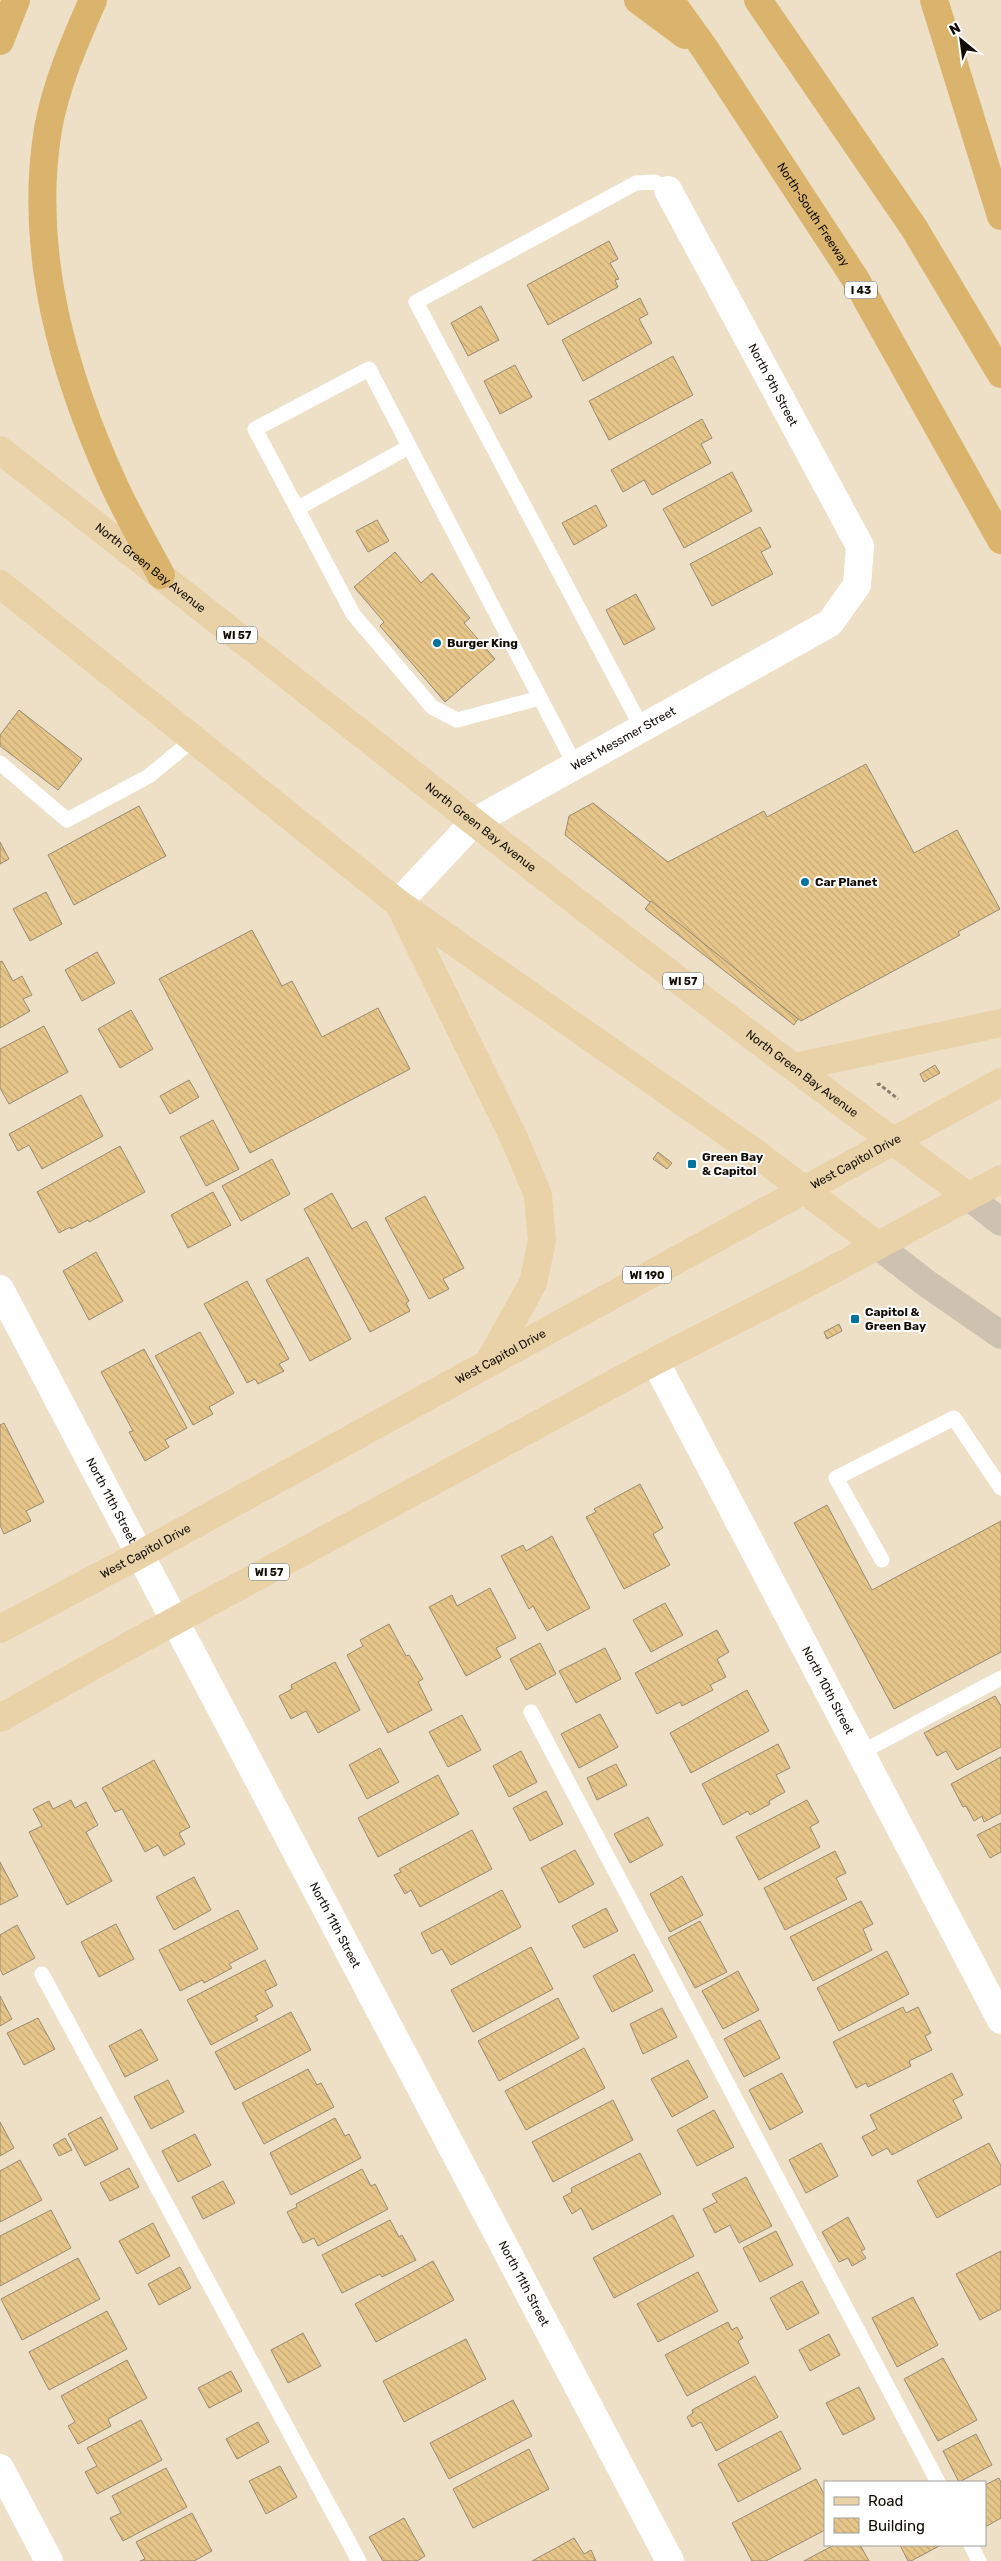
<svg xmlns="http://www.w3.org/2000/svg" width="1001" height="2561" font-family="Rubik,sans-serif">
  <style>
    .building { fill: url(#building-back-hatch); stroke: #988b74 }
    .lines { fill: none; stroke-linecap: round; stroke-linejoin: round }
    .path { stroke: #867d6c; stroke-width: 3; stroke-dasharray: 4 2.5; stroke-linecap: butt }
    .lane { stroke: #fff; stroke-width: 15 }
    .street { stroke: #fff; stroke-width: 28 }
    .secondary { stroke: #ccc2af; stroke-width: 28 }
    .primary { stroke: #e9d2a7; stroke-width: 28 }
    .highway { stroke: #dab46d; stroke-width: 28 }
    .poi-dot { fill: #00749e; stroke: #fff; stroke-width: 2 }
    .labels { text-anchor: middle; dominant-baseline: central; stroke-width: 4; stroke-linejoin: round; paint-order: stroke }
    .shield { fill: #fff; stroke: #595651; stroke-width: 1 }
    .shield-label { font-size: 11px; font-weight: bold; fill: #120e06 }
    .street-label { font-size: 12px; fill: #120e06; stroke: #fff }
    .poi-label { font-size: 12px; font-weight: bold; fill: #120e06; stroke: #fff; text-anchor: start }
  </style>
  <defs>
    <pattern id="building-back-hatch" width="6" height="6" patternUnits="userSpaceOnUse" patternTransform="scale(1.25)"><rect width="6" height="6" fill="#e7c68a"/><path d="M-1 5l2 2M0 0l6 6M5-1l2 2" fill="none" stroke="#c5a976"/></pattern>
  </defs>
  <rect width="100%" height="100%" fill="#eedfc7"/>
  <!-- building -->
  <g class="building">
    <polygon points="609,241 618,259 610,263 619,279 615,280 618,287 548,325 527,285"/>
    <polygon points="640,298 648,314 639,319 652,343 583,381 562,340"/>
    <polygon points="481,306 499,340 468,356 451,323"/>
    <polygon points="673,356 693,395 609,440 589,401"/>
    <polygon points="515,365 532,397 500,414 484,381"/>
    <polygon points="702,419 712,438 701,444 711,463 652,495 644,480 623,492 611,470"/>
    <polygon points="732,472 752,511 684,548 663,509"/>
    <polygon points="596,505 607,526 574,545 562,523"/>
    <polygon points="377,520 389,541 368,552 356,531"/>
    <polygon points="760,527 771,547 761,552 773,574 712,606 690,564"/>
    <polygon points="395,552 421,583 432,573 470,618 464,623 495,659 445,702 380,626 384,622 354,587"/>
    <polygon points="636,594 655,629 624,645 606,610"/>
    <polygon points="19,710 82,759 58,790 0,746 0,735"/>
    <polygon points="866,764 914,853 957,830 1000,909 958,932 960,935 801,1021 565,835 569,816 593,803 668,862 764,811 767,817"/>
    <polygon points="139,806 166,856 74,905 48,855"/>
    <polygon points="0,842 9,859 0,864"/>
    <polygon points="46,892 62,924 30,941 13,909"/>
    <polygon points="651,901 798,1019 794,1025 645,909"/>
    <polygon points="252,930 282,986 292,981 322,1037 378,1008 410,1069 250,1153 159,979"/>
    <polygon points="97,952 115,983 82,1001 65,970"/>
    <polygon points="2,961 13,981 22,976 32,995 23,999 30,1011 0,1028 0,962"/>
    <polygon points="131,1010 153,1049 120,1068 98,1029"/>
    <polygon points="44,1026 68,1072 9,1104 0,1088 0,1049"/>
    <polygon points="935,1065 940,1073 924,1082 920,1074"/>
    <polygon points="189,1080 199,1097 170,1114 160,1096"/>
    <polygon points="81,1095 103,1136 42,1169 29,1145 18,1151 9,1134"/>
    <polygon points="213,1120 239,1169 206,1186 180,1137"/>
    <polygon points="120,1146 145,1192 89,1222 88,1220 71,1229 70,1227 59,1233 37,1192"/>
    <polygon points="658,1152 672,1163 667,1169 653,1159"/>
    <polygon points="272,1159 290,1194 241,1221 222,1186"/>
    <polygon points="213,1192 231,1225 188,1248 171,1215"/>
    <polygon points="332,1193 352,1229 366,1221 409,1301 406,1303 410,1311 370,1332 304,1209"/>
    <polygon points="425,1196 464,1268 443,1279 449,1289 429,1299 385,1218"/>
    <polygon points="96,1252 123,1301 89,1320 63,1271"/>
    <polygon points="308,1257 351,1339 310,1361 266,1280"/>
    <polygon points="247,1281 289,1359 279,1364 284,1371 258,1384 255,1379 247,1383 204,1304"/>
    <polygon points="839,1324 842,1331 827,1339 824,1332"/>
    <polygon points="200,1332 234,1393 209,1407 213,1414 193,1425 155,1356"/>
    <polygon points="144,1349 187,1428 165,1440 169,1447 145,1461 129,1432 133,1431 101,1372"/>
    <polygon points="4,1423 44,1502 26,1511 31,1521 4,1534 0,1525 0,1425"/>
    <polygon points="640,1484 663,1528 653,1534 670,1565 624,1589 586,1517 596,1512 594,1509"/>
    <polygon points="827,1505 872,1590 1001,1521 1001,1652 894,1709 794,1523"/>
    <polygon points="552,1536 590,1608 547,1631 533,1606 529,1609 501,1556 523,1545 526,1551"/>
    <polygon points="490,1588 516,1638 496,1648 501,1657 466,1676 429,1607 452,1595 457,1606"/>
    <polygon points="665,1603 683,1635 651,1652 633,1620"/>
    <polygon points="389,1624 406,1656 409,1655 423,1679 418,1682 432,1710 388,1733 347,1655 363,1646 360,1640"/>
    <polygon points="717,1630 729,1652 717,1659 726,1677 710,1685 713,1690 682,1706 680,1702 657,1714 635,1673"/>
    <polygon points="540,1643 556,1674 526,1690 510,1659"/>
    <polygon points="605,1648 621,1679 576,1703 559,1671"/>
    <polygon points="335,1662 360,1710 318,1733 306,1711 291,1719 279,1696 292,1689 291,1685"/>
    <polygon points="747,1690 769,1731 691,1773 670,1733"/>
    <polygon points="995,1696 1001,1706 1001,1747 957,1770 946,1751 937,1756 924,1733"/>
    <polygon points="600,1714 618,1747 579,1768 561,1734"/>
    <polygon points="462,1715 481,1750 448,1767 429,1732"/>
    <polygon points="778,1744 790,1768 776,1775 785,1792 769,1801 770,1804 750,1815 748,1811 723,1825 702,1784"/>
    <polygon points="380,1748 399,1782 367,1799 349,1765"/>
    <polygon points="521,1751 537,1782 509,1797 493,1766"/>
    <polygon points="1001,1757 1001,1813 984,1822 982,1816 974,1821 966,1806 963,1807 951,1784"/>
    <polygon points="154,1760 190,1827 179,1833 185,1844 164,1856 158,1845 145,1852 122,1809 115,1812 102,1788"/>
    <polygon points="616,1764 627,1785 597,1800 587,1778"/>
    <polygon points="438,1775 459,1814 378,1857 358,1818"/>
    <polygon points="546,1791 563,1824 530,1841 513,1808"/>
    <polygon points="71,1800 75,1808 86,1802 98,1825 86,1832 112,1881 67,1905 29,1832 42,1826 33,1809 49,1801 53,1809"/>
    <polygon points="807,1800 819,1822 810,1827 820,1847 759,1880 736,1837"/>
    <polygon points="648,1817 663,1845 630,1863 614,1834"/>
    <polygon points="1001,1823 1001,1852 990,1858 977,1835"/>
    <polygon points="472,1830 492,1869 420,1907 411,1890 405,1894 394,1875 401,1872 399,1869"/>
    <polygon points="575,1850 594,1884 559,1903 541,1868"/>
    <polygon points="835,1851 846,1873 836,1878 847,1899 785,1930 764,1888"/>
    <polygon points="0,1862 18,1896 0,1905"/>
    <polygon points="682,1876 703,1915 670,1932 650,1894"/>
    <polygon points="194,1877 211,1910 174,1930 156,1897"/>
    <polygon points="502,1890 521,1927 451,1965 442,1949 432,1954 421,1933"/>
    <polygon points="861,1901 873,1924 863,1929 872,1950 813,1981 790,1937"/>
    <polygon points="606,1908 618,1931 584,1948 572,1926"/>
    <polygon points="238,1910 258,1949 229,1964 232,1968 204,1983 202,1980 180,1991 159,1950"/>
    <polygon points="700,1921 727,1972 695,1988 668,1938"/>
    <polygon points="116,1924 134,1959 99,1977 81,1942"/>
    <polygon points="17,1925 35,1958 3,1975 0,1969 0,1935"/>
    <polygon points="531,1947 553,1989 473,2032 451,1990"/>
    <polygon points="887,1951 909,1994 839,2031 817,1988"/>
    <polygon points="634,1954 653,1991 612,2012 593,1976"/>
    <polygon points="265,1960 277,1985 265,1991 273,2006 255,2016 258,2020 211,2045 187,2000"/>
    <polygon points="738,1971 759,2010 723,2029 702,1991"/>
    <polygon points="0,1996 12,2019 0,2026"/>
    <polygon points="558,1998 579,2038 499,2081 478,2041"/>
    <polygon points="903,2007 906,2013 918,2007 931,2033 925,2036 932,2050 909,2061 911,2066 868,2087 866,2083 856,2088 833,2042"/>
    <polygon points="662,2008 677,2037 643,2054 630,2024"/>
    <polygon points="291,2012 311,2050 235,2090 215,2052"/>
    <polygon points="38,2018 55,2049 24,2065 7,2033"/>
    <polygon points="760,2020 780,2058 744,2077 724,2039"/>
    <polygon points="141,2029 158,2060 125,2077 109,2046"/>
    <polygon points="584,2048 605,2088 526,2130 505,2091"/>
    <polygon points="688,2060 708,2097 672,2117 651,2079"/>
    <polygon points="308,2069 317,2085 321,2083 334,2107 264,2144 242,2103"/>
    <polygon points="782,2073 803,2112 770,2130 749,2090"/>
    <polygon points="952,2073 963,2095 953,2100 962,2118 892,2155 887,2148 872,2156 862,2137 877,2129 870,2115"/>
    <polygon points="168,2080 184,2112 151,2129 134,2097"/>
    <polygon points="613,2100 633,2140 553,2182 532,2142"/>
    <polygon points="714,2110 734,2147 697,2166 677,2130"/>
    <polygon points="101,2117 118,2149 85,2166 68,2134"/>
    <polygon points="335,2118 345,2136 349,2134 361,2158 291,2195 270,2153"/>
    <polygon points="0,2122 14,2148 0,2156"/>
    <polygon points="195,2134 211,2165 178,2182 162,2151"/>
    <polygon points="65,2138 72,2150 59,2156 53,2145"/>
    <polygon points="821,2143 838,2176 806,2193 789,2160"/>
    <polygon points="989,2143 1001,2166 1001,2184 937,2218 917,2181"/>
    <polygon points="640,2153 661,2194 592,2230 581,2208 572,2214 563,2197 572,2192 571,2188"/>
    <polygon points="20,2160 42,2200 0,2222 0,2171"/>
    <polygon points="129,2168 139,2187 110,2201 100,2183"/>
    <polygon points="362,2169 371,2186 375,2184 388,2209 318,2246 314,2238 303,2243 287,2212 297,2207 296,2204"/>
    <polygon points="746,2177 772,2226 739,2243 730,2225 715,2233 703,2209 717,2202 712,2194"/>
    <polygon points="223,2181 235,2203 203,2219 192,2197"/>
    <polygon points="51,2210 71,2248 0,2286 0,2236"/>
    <polygon points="673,2215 694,2256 614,2298 593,2258"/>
    <polygon points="848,2217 865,2249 861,2251 866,2258 852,2266 848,2258 839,2262 822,2232"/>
    <polygon points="390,2220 399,2237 402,2235 416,2260 382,2277 380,2274 342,2293 322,2255"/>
    <polygon points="153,2223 170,2256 137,2274 119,2241"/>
    <polygon points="776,2231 793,2265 760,2282 743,2248"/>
    <polygon points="1001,2251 1001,2309 980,2320 956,2274"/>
    <polygon points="78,2258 100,2299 22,2340 1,2299"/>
    <polygon points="433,2261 454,2300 376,2342 355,2304"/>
    <polygon points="180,2267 191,2288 159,2305 148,2284"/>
    <polygon points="698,2272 718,2311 658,2342 637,2304"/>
    <polygon points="802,2281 819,2313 787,2330 770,2298"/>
    <polygon points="913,2297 938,2345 897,2367 872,2318"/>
    <polygon points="107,2311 127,2349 49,2390 29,2352"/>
    <polygon points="728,2322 732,2330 737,2327 743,2338 738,2341 749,2363 687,2396 665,2355"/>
    <polygon points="303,2333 321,2366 288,2383 271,2350"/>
    <polygon points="829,2334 840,2355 810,2371 799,2350"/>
    <polygon points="466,2339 486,2379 404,2422 383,2381"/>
    <polygon points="943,2358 977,2420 938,2441 904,2379"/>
    <polygon points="127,2360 147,2398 108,2419 111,2426 78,2444 68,2426 75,2422 61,2396"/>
    <polygon points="231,2371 242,2391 209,2408 198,2388"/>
    <polygon points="755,2376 778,2417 716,2451 701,2422 692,2427 687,2417 693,2413 692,2410"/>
    <polygon points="859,2387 875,2419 843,2435 826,2403"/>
    <polygon points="513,2400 532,2436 449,2479 430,2443"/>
    <polygon points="141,2420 162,2460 97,2494 85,2472 97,2466 87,2448"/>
    <polygon points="258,2422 269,2442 237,2459 226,2439"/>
    <polygon points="781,2431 801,2469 738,2502 718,2464"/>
    <polygon points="976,2434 992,2465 959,2482 943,2451"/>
    <polygon points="529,2449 549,2489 473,2528 453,2489"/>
    <polygon points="280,2466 297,2497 266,2514 249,2481"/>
    <polygon points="166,2468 187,2507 123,2541 110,2518 121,2513 112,2496"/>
    <polygon points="999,2478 1001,2483 1001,2518 985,2527 985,2485"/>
    <polygon points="816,2479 825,2496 825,2530 766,2561 752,2561 732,2523"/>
    <polygon points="192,2513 212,2551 194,2561 140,2561 145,2559 136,2542"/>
    <polygon points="404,2518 425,2556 417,2561 383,2561 369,2537"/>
    <polygon points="574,2538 584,2554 591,2550 596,2561 532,2561"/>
    <polygon points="834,2545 860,2545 869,2561 804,2561"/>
    <polygon points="900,2545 941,2545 911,2561 908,2561"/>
  </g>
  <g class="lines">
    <!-- path -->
    <polyline class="path" points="877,1085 879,1084 898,1099"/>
    <!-- lane -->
    <g class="lane">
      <polyline points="298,508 409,447"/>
      <polyline points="540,698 457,720 432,707 353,614 255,429 369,369 575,765"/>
      <polyline points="642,728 416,302 636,183 655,182 668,190"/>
      <polyline points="0,763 67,820 149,776 195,738"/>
      <polyline points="882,1560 836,1478 954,1418 1001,1488"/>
      <polyline points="531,1712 938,2482"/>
      <polyline points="862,1752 1001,1678"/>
      <polyline points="42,1974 359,2561"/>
      <polyline points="971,2545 979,2561"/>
    </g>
    <!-- street -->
    <g class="street">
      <path id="s1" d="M398,903l76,-81 356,-199 27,-38 3,-39 -192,-356"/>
      <path id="s2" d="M0,1289l670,1272"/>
      <path id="s3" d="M655,1361l346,659"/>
      <polyline points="0,2468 49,2561"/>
    </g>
    <!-- secondary -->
    <g class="secondary">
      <polyline points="968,1196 1001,1222"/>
      <polyline points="877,1245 926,1283 1001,1335"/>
    </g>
    <!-- primary -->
    <g class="primary">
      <path id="s4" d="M0,450c321,250 638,507 968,746"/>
      <polyline points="0,584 398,903 753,1151 877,1245"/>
      <polyline points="399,904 514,1138 538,1195 542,1241 533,1283 489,1362"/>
      <polyline points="795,1067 1001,1023"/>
      <path id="s5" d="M0,1629l139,-74 862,-473"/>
      <polyline points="0,1718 134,1643 655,1361 808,1283 1001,1179"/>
    </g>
    <!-- highway -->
    <g class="highway">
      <path d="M93,0c-18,41 -37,84 -45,129 -20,123 15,244 66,356 14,30 31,60 47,90"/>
      <polyline points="638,0 685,35"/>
      <path id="s6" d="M670,0l35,49 151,231 145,260"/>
      <polyline points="758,0 914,228 1001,374"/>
      <polyline points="934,0 1001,216"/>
      <polyline points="0,41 16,0"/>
    </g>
  </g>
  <!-- markers -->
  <g class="poi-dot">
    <circle cx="437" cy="643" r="5"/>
    <circle cx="805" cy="882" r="5"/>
    <rect x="687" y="1159" width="10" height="10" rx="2.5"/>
    <rect x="850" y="1314" width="10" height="10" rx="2.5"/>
  </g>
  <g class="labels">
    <!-- shield labels -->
    <g class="shield">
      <rect x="845" y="281.5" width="32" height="17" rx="4"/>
      <rect x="217" y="626.5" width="40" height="17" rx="4"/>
      <rect x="663" y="972.5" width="40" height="17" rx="4"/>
      <rect x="623" y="1266.5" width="48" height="17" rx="4"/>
      <rect x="249" y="1563.5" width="40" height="17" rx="4"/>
    </g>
    <g class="shield-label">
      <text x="861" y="290">I 43</text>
      <text x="237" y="635">WI 57</text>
      <text x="683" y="981">WI 57</text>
      <text x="647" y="1275">WI 190</text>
      <text x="269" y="1572">WI 57</text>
    </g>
    <!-- street labels -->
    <g class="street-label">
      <text stroke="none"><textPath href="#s6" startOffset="258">North-South Freeway</textPath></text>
      <text transform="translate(773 385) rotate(62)">North 9th Street</text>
      <text stroke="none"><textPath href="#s4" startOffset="191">North Green Bay Avenue</textPath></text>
      <text stroke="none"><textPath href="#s1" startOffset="282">West Messmer Street</textPath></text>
      <text stroke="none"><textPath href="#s4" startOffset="611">North Green Bay Avenue</textPath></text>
      <text stroke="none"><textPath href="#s4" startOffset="1016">North Green Bay Avenue</textPath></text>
      <text stroke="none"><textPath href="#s5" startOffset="975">West Capitol Drive</textPath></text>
      <text stroke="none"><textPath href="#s5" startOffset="570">West Capitol Drive</textPath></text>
      <text stroke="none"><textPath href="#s2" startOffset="239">North 11th Street</textPath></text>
      <text stroke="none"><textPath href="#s5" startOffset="165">West Capitol Drive</textPath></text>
      <text stroke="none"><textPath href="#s3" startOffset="372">North 10th Street</textPath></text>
      <text stroke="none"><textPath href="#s2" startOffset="719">North 11th Street</textPath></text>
      <text stroke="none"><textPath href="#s2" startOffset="1124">North 11th Street</textPath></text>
    </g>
    <!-- poi labels -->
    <g class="poi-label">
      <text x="447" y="643">Burger King</text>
      <text x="815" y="882">Car Planet</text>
      <text x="702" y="1157">Green Bay<tspan x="702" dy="14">&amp; Capitol</tspan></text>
      <text x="865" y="1312">Capitol &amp;<tspan x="865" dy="14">Green Bay</tspan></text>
    </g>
  </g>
  <!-- legend -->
  <rect x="824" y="2481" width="162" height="65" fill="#ffffff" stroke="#a09f9b"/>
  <rect x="834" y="2497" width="25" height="8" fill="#e9d2a7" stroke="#a09f9b"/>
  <text x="868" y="2506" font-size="15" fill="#120e06">Road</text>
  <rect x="834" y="2518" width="25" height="15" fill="url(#building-back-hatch)" stroke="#a09f9b"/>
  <text x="868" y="2531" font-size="15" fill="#120e06">Building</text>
  <!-- north arrow -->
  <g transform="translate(961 40) rotate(331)" stroke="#ffffff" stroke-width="4" paint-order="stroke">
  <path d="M0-4L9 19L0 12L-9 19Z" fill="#120e06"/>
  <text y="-8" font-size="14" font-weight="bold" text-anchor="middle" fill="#120e06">N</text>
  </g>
</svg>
